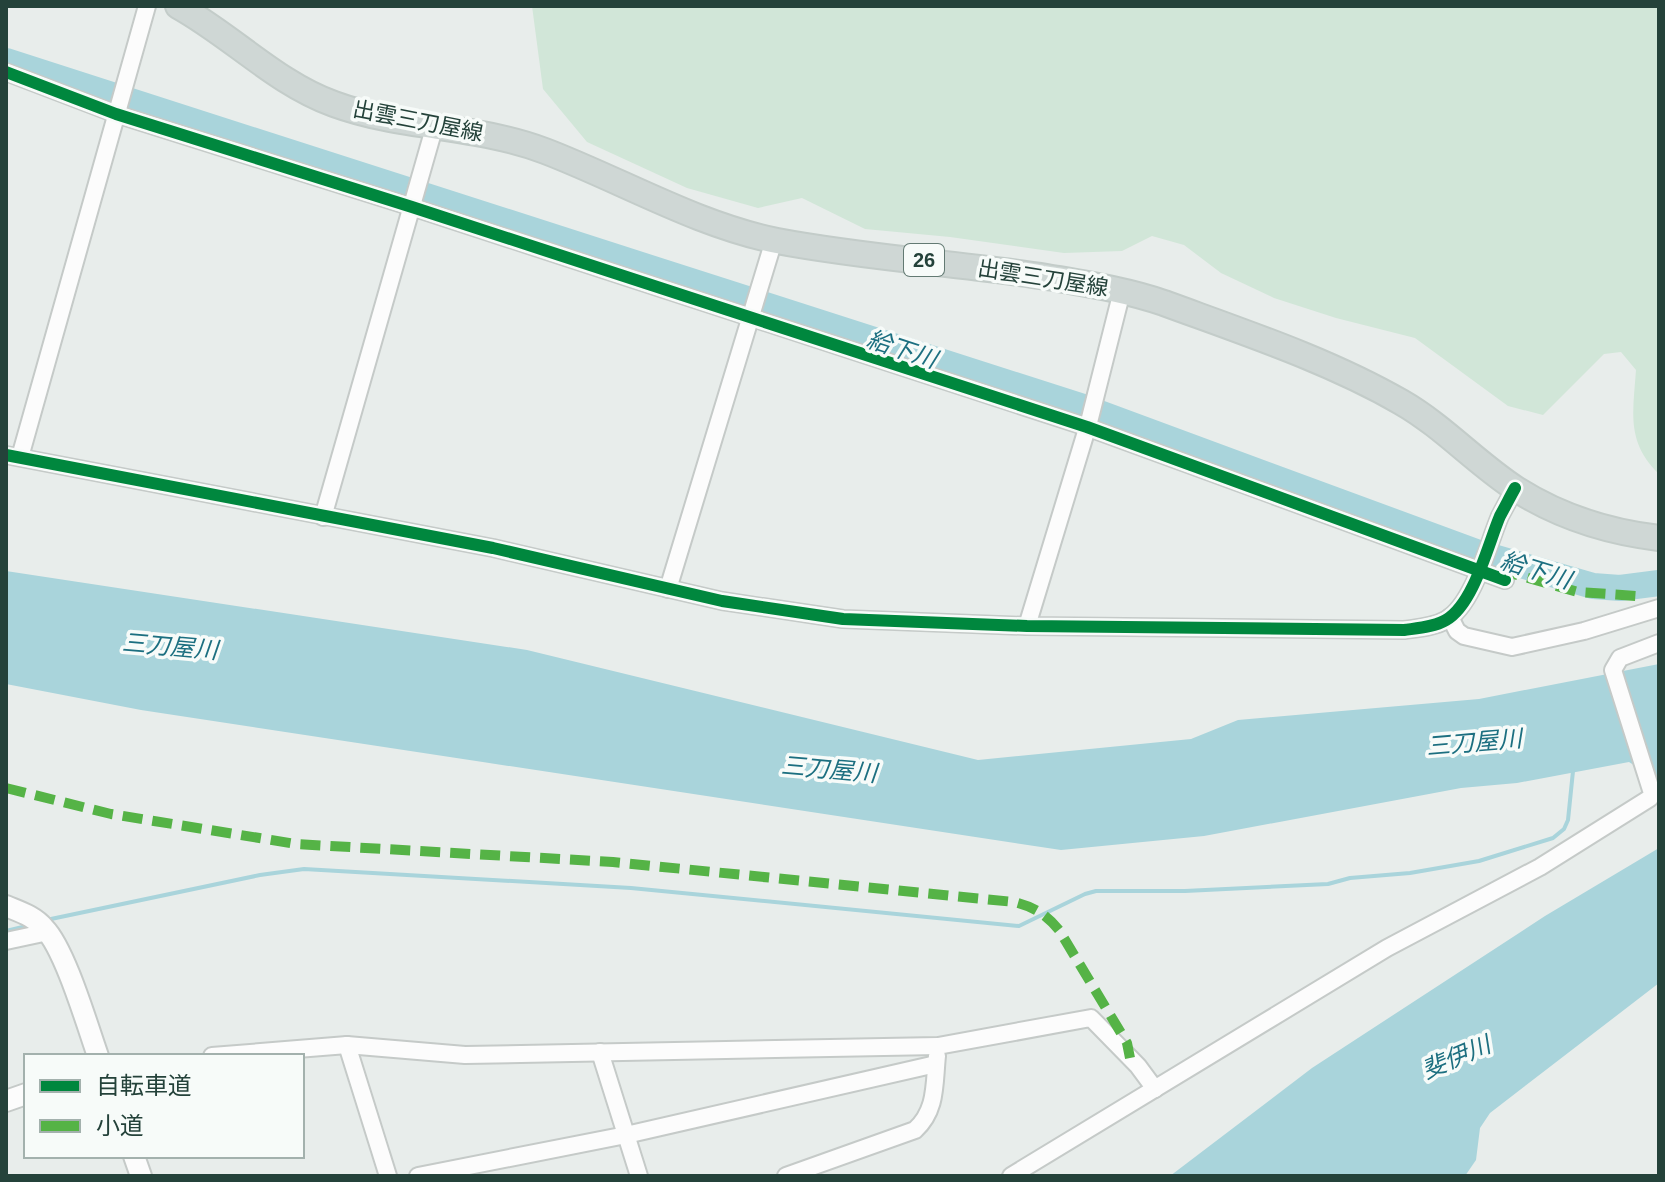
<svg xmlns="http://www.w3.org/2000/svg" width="1665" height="1182" font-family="Helvetica,'Noto Sans JP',sans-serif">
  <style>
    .green { fill: #d1e6d8 }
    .water { fill: #a9d4db }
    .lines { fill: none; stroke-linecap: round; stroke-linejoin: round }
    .stream { stroke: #a9d4db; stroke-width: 4 }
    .river { stroke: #a9d4db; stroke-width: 26 }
    .minor-casing { stroke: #c5cac8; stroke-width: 20 }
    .tertiary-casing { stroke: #c5cac8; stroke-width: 24 }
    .primary-casing { stroke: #c3ccc9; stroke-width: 28 }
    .minor { stroke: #fcfcfc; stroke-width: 16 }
    .tertiary { stroke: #fcfcfc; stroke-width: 20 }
    .primary { stroke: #cfd7d5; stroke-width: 24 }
    .quiet { stroke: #55b346; stroke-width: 10; stroke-dasharray: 20 10; stroke-linecap: butt }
    .cycleway-casing { stroke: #f7fbf9; stroke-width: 17 }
    .cycleway { stroke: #00873e; stroke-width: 12 }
    .labels { text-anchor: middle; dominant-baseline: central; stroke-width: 7; stroke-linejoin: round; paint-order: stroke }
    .shield { fill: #f7fbf9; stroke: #637a73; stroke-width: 2 }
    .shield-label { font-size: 20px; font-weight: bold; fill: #24423a }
    .street-label { font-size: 22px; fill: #24423a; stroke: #f7fbf9 }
    .water-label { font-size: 24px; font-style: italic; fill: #1c6f80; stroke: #f7fbf9 }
  </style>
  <rect width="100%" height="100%" fill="#e8edeb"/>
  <!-- green -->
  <path class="green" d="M532,6h1127v468c-33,-32 -26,-61 -23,-104l-15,-18 -17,2 -61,61 -35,-9 -93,-68 -79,-20 -62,-20 -53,-25 -37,-28 -32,-9 -30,15 -58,2 -114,-16 -85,-8 -63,-31 -44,10 -71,-20 -100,-46 -44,-53z"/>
  <!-- water -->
  <g class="water">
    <polygon points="6,571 527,650 978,760 1191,739 1238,720 1479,699 1659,664 1659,781 1629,762 1517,783 1461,788 1204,836 1061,850 141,710 6,684"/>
    <polygon points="1659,848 1659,983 1490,1113 1480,1128 1476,1160 1465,1176 1170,1176 1312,1068 1545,916"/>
  </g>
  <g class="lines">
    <!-- stream -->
    <g class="stream">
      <polyline points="51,919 260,875 304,869 631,888 1019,926 1085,894 1096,891 1185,891 1328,884 1350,878 1410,873 1479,861 1553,838 1564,829 1568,820 1573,771"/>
      <polyline points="6,931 31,925"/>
    </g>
    <!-- river -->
    <polyline class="river" points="6,61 1083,407 1476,552 1593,586 1620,588 1659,583"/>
    <!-- minor casing -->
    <g class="minor-casing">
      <g id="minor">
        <polyline points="6,72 116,114 412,207 1087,427 1505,580"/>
        <path d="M6,455l487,93 229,53 121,18 184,7 377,4c14,-2 30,-3 42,-10 28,-16 42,-76 54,-104 5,-9 10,-19 15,-28"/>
        <polyline points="20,457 147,6"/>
        <polyline points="323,517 435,125"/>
        <polyline points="668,589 774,240"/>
        <polyline points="1450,617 1457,631 1464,636 1512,647 1584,631 1659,608"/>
        <polyline points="1027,626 1089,422 1122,291"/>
        <polyline points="6,941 48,932"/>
        <polyline points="347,1045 388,1176"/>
        <polyline points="600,1052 639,1176"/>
        <polyline points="212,1056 347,1045 465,1055 938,1046 1091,1018 1138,1066 1155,1089"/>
        <polyline points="418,1176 626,1135 936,1064"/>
        <path d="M786,1176l129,-46c22,-20 19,-46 22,-74"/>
        <polyline points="1011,1176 1387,948 1540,867 1650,798 1652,793 1613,670 1620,658 1659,643"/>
      </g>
    </g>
    <!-- tertiary casing -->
    <g class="tertiary-casing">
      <g id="tertiary">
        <path d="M6,906c14,6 28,10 38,22 21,21 43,97 54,128"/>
        <polyline points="6,1101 26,1094"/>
        <polyline points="134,1156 141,1176"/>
      </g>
    </g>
    <!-- primary casing -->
    <g class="primary-casing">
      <path id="primary" d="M178,6c54,30 98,77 156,98 68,25 143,21 211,47 76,29 152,74 232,90 89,17 180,22 270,36 40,7 79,13 117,26 79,29 164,57 237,99 42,24 75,61 115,87 44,28 92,43 143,49"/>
    </g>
    <!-- minor -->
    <use href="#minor" class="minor"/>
    <!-- tertiary -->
    <use href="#tertiary" class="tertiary"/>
    <!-- primary -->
    <use href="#primary" class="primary"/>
    <!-- quiet -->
    <g class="quiet">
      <polyline points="1498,575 1514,574 1578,592 1637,596"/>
      <path d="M6,788l105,26 185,30 317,18 401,40c20,5 32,12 45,28l68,113 3,15"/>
    </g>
    <!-- cycleway casing -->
    <g class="cycleway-casing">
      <g id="cycleway">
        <polyline points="6,72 116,114 412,207 1087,427 1505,580"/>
        <path d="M6,455l487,93 229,53 121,18 184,7 377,4c14,-2 30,-3 42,-10 28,-16 42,-76 54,-104 5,-9 10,-19 15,-28"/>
      </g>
    </g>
    <!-- cycleway -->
    <use href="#cycleway" class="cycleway"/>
  </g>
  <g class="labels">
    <!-- shield labels -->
    <rect class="shield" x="904" y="244" width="40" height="32" rx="6"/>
    <g class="shield-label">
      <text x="924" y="260">26</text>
    </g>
    <!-- street labels -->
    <g class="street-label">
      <text transform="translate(418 121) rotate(11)">出雲三刀屋線</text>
      <text transform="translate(1043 278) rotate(9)">出雲三刀屋線</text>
    </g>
    <!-- water labels -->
    <g class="water-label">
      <text transform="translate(902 349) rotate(18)">給下川</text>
      <text transform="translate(1536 570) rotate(17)">給下川</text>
      <text transform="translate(170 646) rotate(5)">三刀屋川</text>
      <text transform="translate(1474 742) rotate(-5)">三刀屋川</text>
      <text transform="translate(829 769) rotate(5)">三刀屋川</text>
      <text transform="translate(1456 1057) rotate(-23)">斐伊川</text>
    </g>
  </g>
  <!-- border -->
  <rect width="1665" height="1182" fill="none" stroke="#24423a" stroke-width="16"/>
  <!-- legend -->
  <rect x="24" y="1054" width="280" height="104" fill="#f7fbf9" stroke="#a3b1ad" stroke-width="2"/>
  <rect x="40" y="1080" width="40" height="12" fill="#00873e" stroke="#a3b1ad" stroke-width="2"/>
  <text x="96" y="1094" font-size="24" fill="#24423a">自転車道</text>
  <rect x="40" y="1120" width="40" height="12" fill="#55b346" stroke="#a3b1ad" stroke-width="2"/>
  <text x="96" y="1134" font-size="24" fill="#24423a">小道</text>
</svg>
